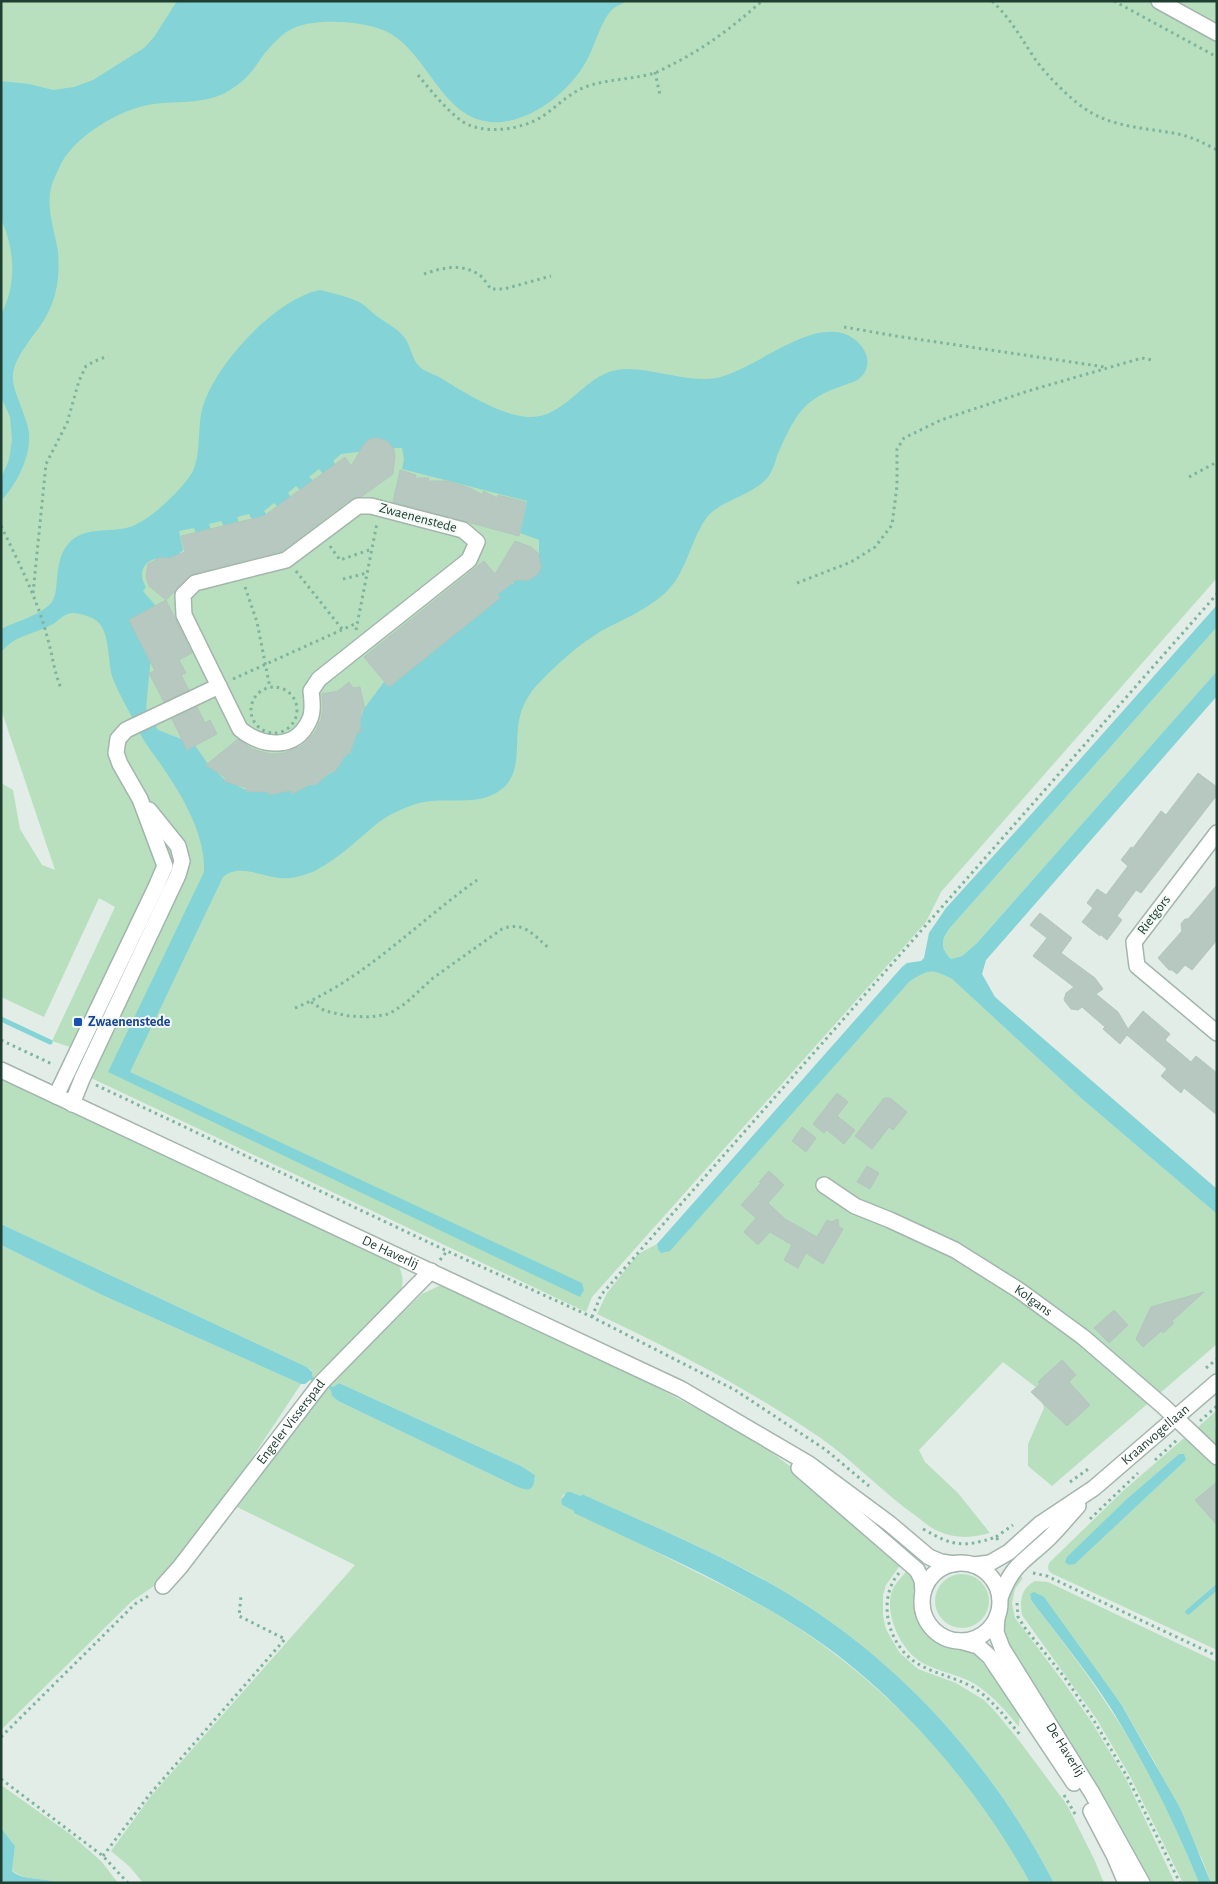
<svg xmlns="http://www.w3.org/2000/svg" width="1218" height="1884" font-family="'Alegreya Sans',sans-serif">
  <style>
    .green { fill: #b8e0be; fill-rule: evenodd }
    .water { fill: #84d3d7; fill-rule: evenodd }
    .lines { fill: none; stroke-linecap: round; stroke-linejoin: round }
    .stream { stroke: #84d3d7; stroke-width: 5 }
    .building { fill: #b6c8bf; stroke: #b3c7bc }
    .minor-casing { stroke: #a3b5ad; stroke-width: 18 }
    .tertiary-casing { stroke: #a3b5ad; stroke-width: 18 }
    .path { stroke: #7eb39d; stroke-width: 3; stroke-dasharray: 2.5 4; stroke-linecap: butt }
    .minor { stroke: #fff; stroke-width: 15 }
    .tertiary { stroke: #fff; stroke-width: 15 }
    .transit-dot { fill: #1a4fb4; stroke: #f2f9f5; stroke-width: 2 }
    .labels { text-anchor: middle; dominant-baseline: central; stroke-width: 4; stroke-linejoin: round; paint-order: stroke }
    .street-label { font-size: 14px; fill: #203f33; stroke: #f2f9f5 }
    .transit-label { font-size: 14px; font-weight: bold; fill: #164399; stroke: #f2f9f5; text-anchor: start }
  </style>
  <rect width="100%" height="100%" fill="#e1ede6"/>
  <!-- green -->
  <g class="green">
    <polygon points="1,1 1217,1 1217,578 941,892 926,922 592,1297 586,1312 89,1077 97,1060 73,1048 52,1041 115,907 99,898 44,1017 1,997 1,783 13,790 20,829 42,865 55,870 1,709"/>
    <path d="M1217,627v44l-240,272 -15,13 -11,3c-11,-12 -10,-18 -2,-30z"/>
    <path d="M934,970l18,9 130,120 135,115v130l-165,142 -24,-20v-22l16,-36 -7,-20 -34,-26 -84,88 6,12 33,31 32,40c-17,5 -35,6 -52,-2 -8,-3 -15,-10 -22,-15 -33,-23 -61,-54 -94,-77 -71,-49 -147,-88 -225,-125l10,-21 31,-39 19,-10 1,5 251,-267 15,-10z"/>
    <path d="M1,1078l398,188c5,13 5,21 -2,33l-83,78 -2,-1 -1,-6 -4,-3 -306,-143z"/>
    <polygon points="1,1245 102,1295 301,1384 225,1499 157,1584 132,1601 1,1730"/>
    <path d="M441,1285l158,72 112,59 59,35 68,52 63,61 -15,21 -3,10v21l3,13 6,11 8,13 18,16 38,14 28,17 10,10 27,33 46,62 27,54 10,24h-50c-56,-108 -136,-202 -236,-270 -70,-49 -158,-83 -236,-119l-1,2 -10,-4 -8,3 -2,5 1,5c42,20 84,42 126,63 40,20 82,40 119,66 92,63 170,150 223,249h-887l-13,-16 -19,-16 40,-55 204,-231 -118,-58 92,-123 93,-90zM339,1383l182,83 14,9v5l-22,5 -175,-84 -6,-5 1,-9z"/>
    <polygon points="1217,1410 1215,1427 1217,1429 1217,1449 1196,1429"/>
    <path d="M1183,1439h6l28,25v186l-164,-76c-5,-3 -6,-5 -4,-11l74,-72zM1179,1454l7,6 -111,104 -6,1 60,-68z"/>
    <path d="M908,1569c15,21 -1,40 16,61 8,10 21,17 33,18 3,0 6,-1 8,0 10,3 52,53 54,64 1,4 0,11 0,15 -13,-16 -26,-31 -44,-43 -17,-10 -37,-12 -54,-22 -20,-12 -37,-48 -29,-71 3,-8 11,-15 16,-22z"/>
    <polygon points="1018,1573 1023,1578 1015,1589 1012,1603 1015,1618 1062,1680 1091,1721 1126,1779 1175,1883 1149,1883 1079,1757 1006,1645 1002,1626 1011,1586"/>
    <circle cx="962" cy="1601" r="27"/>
    <path d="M1035,1581l13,1 169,80v221h-6l-9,-24 -48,-98 -33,-57 -78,-106 -13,-4 1,6c27,36 55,71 79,109 36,53 65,114 89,174h-16l-53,-107 -34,-58 -74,-103c-2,-14 -2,-26 13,-34z"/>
    <path d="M1,1785l69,49 31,27 17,22h-60c-15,-6 -35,-2 -46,-13l3,-24 -14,-18z"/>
  </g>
  <!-- water -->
  <g class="water">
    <path d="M177,1h451c-4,2 -10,4 -14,7 -12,9 -19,38 -27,52 -15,28 -47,55 -79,61 -66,12 -77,-72 -125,-91 -23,-9 -73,-13 -95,1 -8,5 -17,15 -23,22 -5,6 -8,12 -13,18 -7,9 -18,17 -29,23 -22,10 -46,7 -69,10 -33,4 -82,33 -95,64 -3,7 -7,14 -8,20 -5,22 4,43 7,64 1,13 1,25 -2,38 -2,10 -7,22 -12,30 -9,15 -31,38 -31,56 -1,10 5,21 8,31 3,8 7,17 8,26 2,24 -12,50 -28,68v-23l8,-18 3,-20 -2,-23 -9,-20v-82c16,-31 14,-65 0,-96v-138l28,3 24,6 21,-3 19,-7 51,-32 10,-11z"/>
    <path d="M320,290c12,3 25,6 37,11 9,4 16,13 24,18 9,6 18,11 24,19 6,9 7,21 14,28 4,5 14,8 20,11 25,15 61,39 91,40 32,1 51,-35 79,-45 29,-11 73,12 107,6 39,-8 90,-57 129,-44 16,6 31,26 17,42 -5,6 -13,7 -20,10 -17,6 -33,13 -44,29 -9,13 -15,27 -21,41 -2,7 -5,16 -9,21 -17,21 -49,22 -63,43 -16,24 -19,55 -41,74 -20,18 -44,26 -66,39 -21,13 -42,32 -59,50 -9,9 -16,21 -19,33 -7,27 5,61 -24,77 -24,14 -57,2 -83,12 -11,4 -25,10 -34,17 -20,16 -38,35 -61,47 -6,4 -15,6 -22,8 -27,7 -52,-17 -73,0l-93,195 452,211 2,7 -4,7 -472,-225 96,-200c2,-39 -25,-82 -47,-113 -9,-12 -16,-22 -22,-36 -7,-14 -16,-29 -22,-44 -6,-16 -2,-46 -16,-58 -5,-4 -17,-8 -24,-8 -9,0 -13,7 -20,11 -17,10 -40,11 -52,29v-24c14,-7 40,-14 50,-26 10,-10 1,-42 18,-60 15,-17 41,-10 61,-16 19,-6 48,-34 60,-51 12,-17 7,-47 12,-66 11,-44 73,-111 118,-120zM390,448h12l2,11 -2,10 125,32 -7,32 19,7v27l-24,12 -2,5 -8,-2 -8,11 3,5 -112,88 -4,-4 -21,28 -6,23 -9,20 -15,18 -19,13 -24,7 -21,1 -25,-3 -20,-10 -16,-15 -14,-20 -36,-14 -12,-22 10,-102 -13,-15 3,-4c-12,-19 5,-35 25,-26l12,-11 -4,-19 15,-3 2,5 15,-3 -2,-6 12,-3 3,5 15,-3 -2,-6 12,-3 3,6 15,-5 -3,-4 10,-8 4,4 13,-10 -3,-4 8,-7 5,5 13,-10 -5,-4 10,-8 4,5 13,-9 -3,-4 8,-7z"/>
    <path d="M1217,605v22l-268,302c-8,12 -9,18 2,30l11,-3 15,-13 240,-272v25l-231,264 -4,14 13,23 222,192v25l-135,-115 -130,-120c-21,-11 -24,-10 -43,3l-239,269 -9,2 -3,-4 -1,-5 245,-277 5,-4 14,-2 3,-3 5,-25 17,-25 89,-98z"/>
    <polygon points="1,1224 307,1367 312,1372 312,1376 314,1377 313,1381 310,1380 305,1384 301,1384 102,1295 1,1245"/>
    <path d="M339,1383l182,83 14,9c-1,17 -6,17 -22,10l-175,-84 -6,-5 -1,-6 -2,-1 1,-3 3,1z"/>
    <polygon points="1179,1454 1184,1454 1186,1460 1075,1564 1069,1565 1065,1562 1067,1557 1129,1497"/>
    <path d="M567,1492h4l10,4 1,-2c79,36 164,70 236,119 100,68 180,162 236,270h-24c-51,-95 -135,-192 -225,-251 -72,-47 -153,-82 -231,-119v-2l-12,-6 -1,-5z"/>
    <path d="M1034,1592l10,5 77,107 60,106 30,73h-12c-24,-60 -53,-118 -87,-173 -24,-38 -54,-74 -81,-110l-1,-6z"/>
    <path d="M1,1828l14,18 -3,25c11,10 31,6 46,12h-57z"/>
  </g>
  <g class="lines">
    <!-- stream -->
    <g class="stream">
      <polyline points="1,1019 50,1042"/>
      <polyline points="1188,1612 1217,1587"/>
    </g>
  </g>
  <!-- building -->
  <g class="building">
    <polygon points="379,438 388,442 394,449 395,456 393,474 361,497 352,498 282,551 192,574 166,600 149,586 146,577 148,564 159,558 170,558 185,552 181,536 264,516 345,457 351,466 365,443 370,439"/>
    <polygon points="400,470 416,475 415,478 429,478 428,481 448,481 470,488 483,495 483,491 497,498 498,495 526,502 519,536 393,502"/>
    <polygon points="515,541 531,547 538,553 541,567 538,574 529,580 516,580 497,595 500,598 389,687 364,657 484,561 495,574"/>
    <polygon points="166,600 192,653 179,660 186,673 181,675 189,690 164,702 149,673 155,671 129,620"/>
    <polygon points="349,682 353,688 360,687 365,710 361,710 360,733 357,732 350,754 347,753 334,773 332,770 315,786 313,783 292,794 292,790 269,795 269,792 246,791 247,788 224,781 226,778 206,765 238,739 252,749 271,754 284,753 301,746 315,732 321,720 323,708 322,694 338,691"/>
    <polygon points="197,707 205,723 210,720 217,734 187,750 172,719"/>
    <polygon points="1198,773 1217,787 1217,795 1141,893 1136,890 1117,916 1122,920 1107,940 1100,934 1100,936 1082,922 1093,908 1087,903 1097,889 1106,895 1128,866 1121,860 1131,847 1133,848 1161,811 1166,815"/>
    <polygon points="1217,885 1217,940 1192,970 1185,965 1177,974 1172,970 1169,970 1158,958 1182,931 1181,924 1185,919 1188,919"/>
    <polygon points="1040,913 1072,938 1061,953 1095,978 1103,989 1096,994 1118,1012 1128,1029 1143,1011 1170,1034 1165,1040 1191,1062 1196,1056 1217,1073 1217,1115 1184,1088 1181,1093 1161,1076 1167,1069 1127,1035 1120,1044 1103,1029 1105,1027 1082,1007 1078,1010 1071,1009 1064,1000 1066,993 1074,987 1033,956 1047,938 1030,925"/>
    <polygon points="837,1093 848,1102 837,1116 855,1130 844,1144 827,1130 824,1133 813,1124"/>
    <polygon points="884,1098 890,1098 907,1112 893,1130 889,1127 872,1149 855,1136"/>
    <polygon points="802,1127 816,1138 806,1152 792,1141"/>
    <polygon points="867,1166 879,1173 870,1189 857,1182"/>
    <polygon points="769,1171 784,1185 768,1203 785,1219 817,1237 827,1220 831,1222 838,1219 839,1227 843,1229 823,1264 806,1253 798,1268 784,1260 792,1245 770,1232 758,1245 744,1232 756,1218 741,1205 761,1183 759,1182"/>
    <polygon points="1204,1292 1172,1321 1174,1323 1163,1333 1161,1331 1143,1347 1136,1339 1151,1307"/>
    <polygon points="1114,1310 1128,1325 1109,1343 1094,1328"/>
    <polygon points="1062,1360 1076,1375 1069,1382 1090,1405 1067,1426 1031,1392 1040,1384 1038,1382"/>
    <polygon points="1217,1482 1217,1525 1195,1500"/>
  </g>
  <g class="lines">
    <!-- minor casing -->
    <g class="minor-casing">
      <g id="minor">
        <polyline points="1159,1 1217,33"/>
        <path d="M358,506h13l92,24 14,12 -8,18 -150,119 -8,12c1,9 3,21 -2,30 -14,30 -47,26 -69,8l-56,-114 -1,-20 12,-12 91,-23z"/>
        <polyline points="1217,833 1134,942 1137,966 1217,1033"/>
        <polyline points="56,1096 156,887 165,866 140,799 120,764 116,753 118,739 126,730 219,686"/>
        <polyline points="72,1104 82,1079 178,875 182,861 178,846 149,810"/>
        <path id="s1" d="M824,1185l31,21 35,14 65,30 65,41 63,46 80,69 54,51"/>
        <path id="s2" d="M974,1565l16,-2 19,-11 31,-28 54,-36 123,-106"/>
        <path id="s3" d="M163,1586l17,-19 141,-184 110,-112"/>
        <path d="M1000,1598c12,-34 25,-37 49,-60 10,-10 19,-21 29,-32"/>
      </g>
    </g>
    <!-- tertiary casing -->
    <g class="tertiary-casing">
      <g id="tertiary">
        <path id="s4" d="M1,1070l680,319 128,75 81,60 39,33 12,5 13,2"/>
        <polyline points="799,1468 917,1570 922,1580 923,1592"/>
        <circle cx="961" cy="1602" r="39"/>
        <path id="s5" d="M997,1617l-1,15 6,16 90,145 50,90"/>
        <polyline points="960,1641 978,1646 990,1657 1074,1783"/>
        <polyline points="1091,1811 1114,1855 1126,1883"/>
      </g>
    </g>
    <!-- path -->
    <g class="path">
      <path d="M992,1c19,18 29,37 43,58 11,16 39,44 55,53 27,16 58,16 88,22 14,3 26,9 39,16"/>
      <polyline points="1114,1 1217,57"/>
      <polyline points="655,72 660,95"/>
      <path d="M418,75c13,16 26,32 42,45 22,16 62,10 83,-4 16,-11 29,-26 48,-31 21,-6 43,-6 64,-12 7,-3 14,-7 20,-10 33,-17 60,-38 87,-62"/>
      <path d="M424,274c17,-6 37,-11 54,0 5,3 9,10 13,15h13l47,-13"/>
      <polyline points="844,327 896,336 1105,367"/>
      <polyline points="1189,477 1217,462"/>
      <path d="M1,526c18,37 37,74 47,114 5,17 6,32 13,48"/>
      <polyline points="330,546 340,560 372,549"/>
      <polyline points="296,571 342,629"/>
      <polyline points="343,579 367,573"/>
      <polyline points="797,583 851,562 875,547 892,525 897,486 897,449 904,438 941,420 1028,391 1142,358 1152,360"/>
      <polyline points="245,587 257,622 270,688"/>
      <polyline points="33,593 46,464 67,423 79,381 86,366 95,361 108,356"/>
      <polyline points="356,630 377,523"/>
      <polyline points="233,679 357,623"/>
      <circle cx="274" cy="710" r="23"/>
      <path d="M311,1002l14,9 24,5 21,1 19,-3 17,-11 27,-25 69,-49c22,-9 32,7 48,20"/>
      <path d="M295,1008c15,-6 27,-13 41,-21 51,-31 93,-73 141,-107"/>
      <polyline points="1,1040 54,1065"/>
      <polyline points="96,1085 447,1251 592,1317 735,1390 826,1450 869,1486"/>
      <polyline points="440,1260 447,1251"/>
      <polyline points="592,1317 601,1295 1217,594"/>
      <polyline points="1206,1368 1217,1359"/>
      <polyline points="1200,1421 1217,1406"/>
      <polyline points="1155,1460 1178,1439"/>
      <polyline points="1070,1482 1091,1467"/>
      <polyline points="1090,1519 1138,1473"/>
      <path d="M923,1529c30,17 40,19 73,8l2,3"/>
      <polyline points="996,1537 1013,1525"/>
      <path d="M899,1573c-23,27 -11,75 21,92 18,10 38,13 56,24 18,13 31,30 45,47"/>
      <polyline points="1033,1573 1047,1576 1217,1656"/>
      <polyline points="1017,1603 1018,1617 1025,1628 1065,1678 1093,1719 1128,1778 1180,1883"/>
      <polyline points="1,1737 135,1604 150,1595"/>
      <polyline points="1,1779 103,1856 128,1883"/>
      <polyline points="1064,1795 1075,1814"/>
      <polyline points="103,1856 150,1794 285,1639 239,1616 241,1596"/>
    </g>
    <!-- minor -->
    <use href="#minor" class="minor"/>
    <!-- tertiary -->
    <use href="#tertiary" class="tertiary"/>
  </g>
  <!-- markers -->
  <rect class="transit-dot" x="73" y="1017" width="10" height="10" rx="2.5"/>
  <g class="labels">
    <!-- street labels -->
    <g class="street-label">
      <text transform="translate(418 518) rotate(15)">Zwaenenstede</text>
      <text transform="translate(1154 915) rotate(-53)">Rietgors</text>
      <text stroke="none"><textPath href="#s4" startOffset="430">De Haverlij</textPath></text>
      <text stroke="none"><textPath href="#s1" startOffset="240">Kolgans</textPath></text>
      <text stroke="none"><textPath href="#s3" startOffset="208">Engeler Visserspad</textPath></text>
      <text stroke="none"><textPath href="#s2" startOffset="226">Kraanvogellaan</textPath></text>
      <text stroke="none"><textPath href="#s5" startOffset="152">De Haverlij</textPath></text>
    </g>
    <!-- transit labels -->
    <g class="transit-label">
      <text x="88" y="1022">Zwaenenstede</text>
    </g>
  </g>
  <!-- border -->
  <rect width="1218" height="1884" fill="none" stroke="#203f33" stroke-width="5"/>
</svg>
